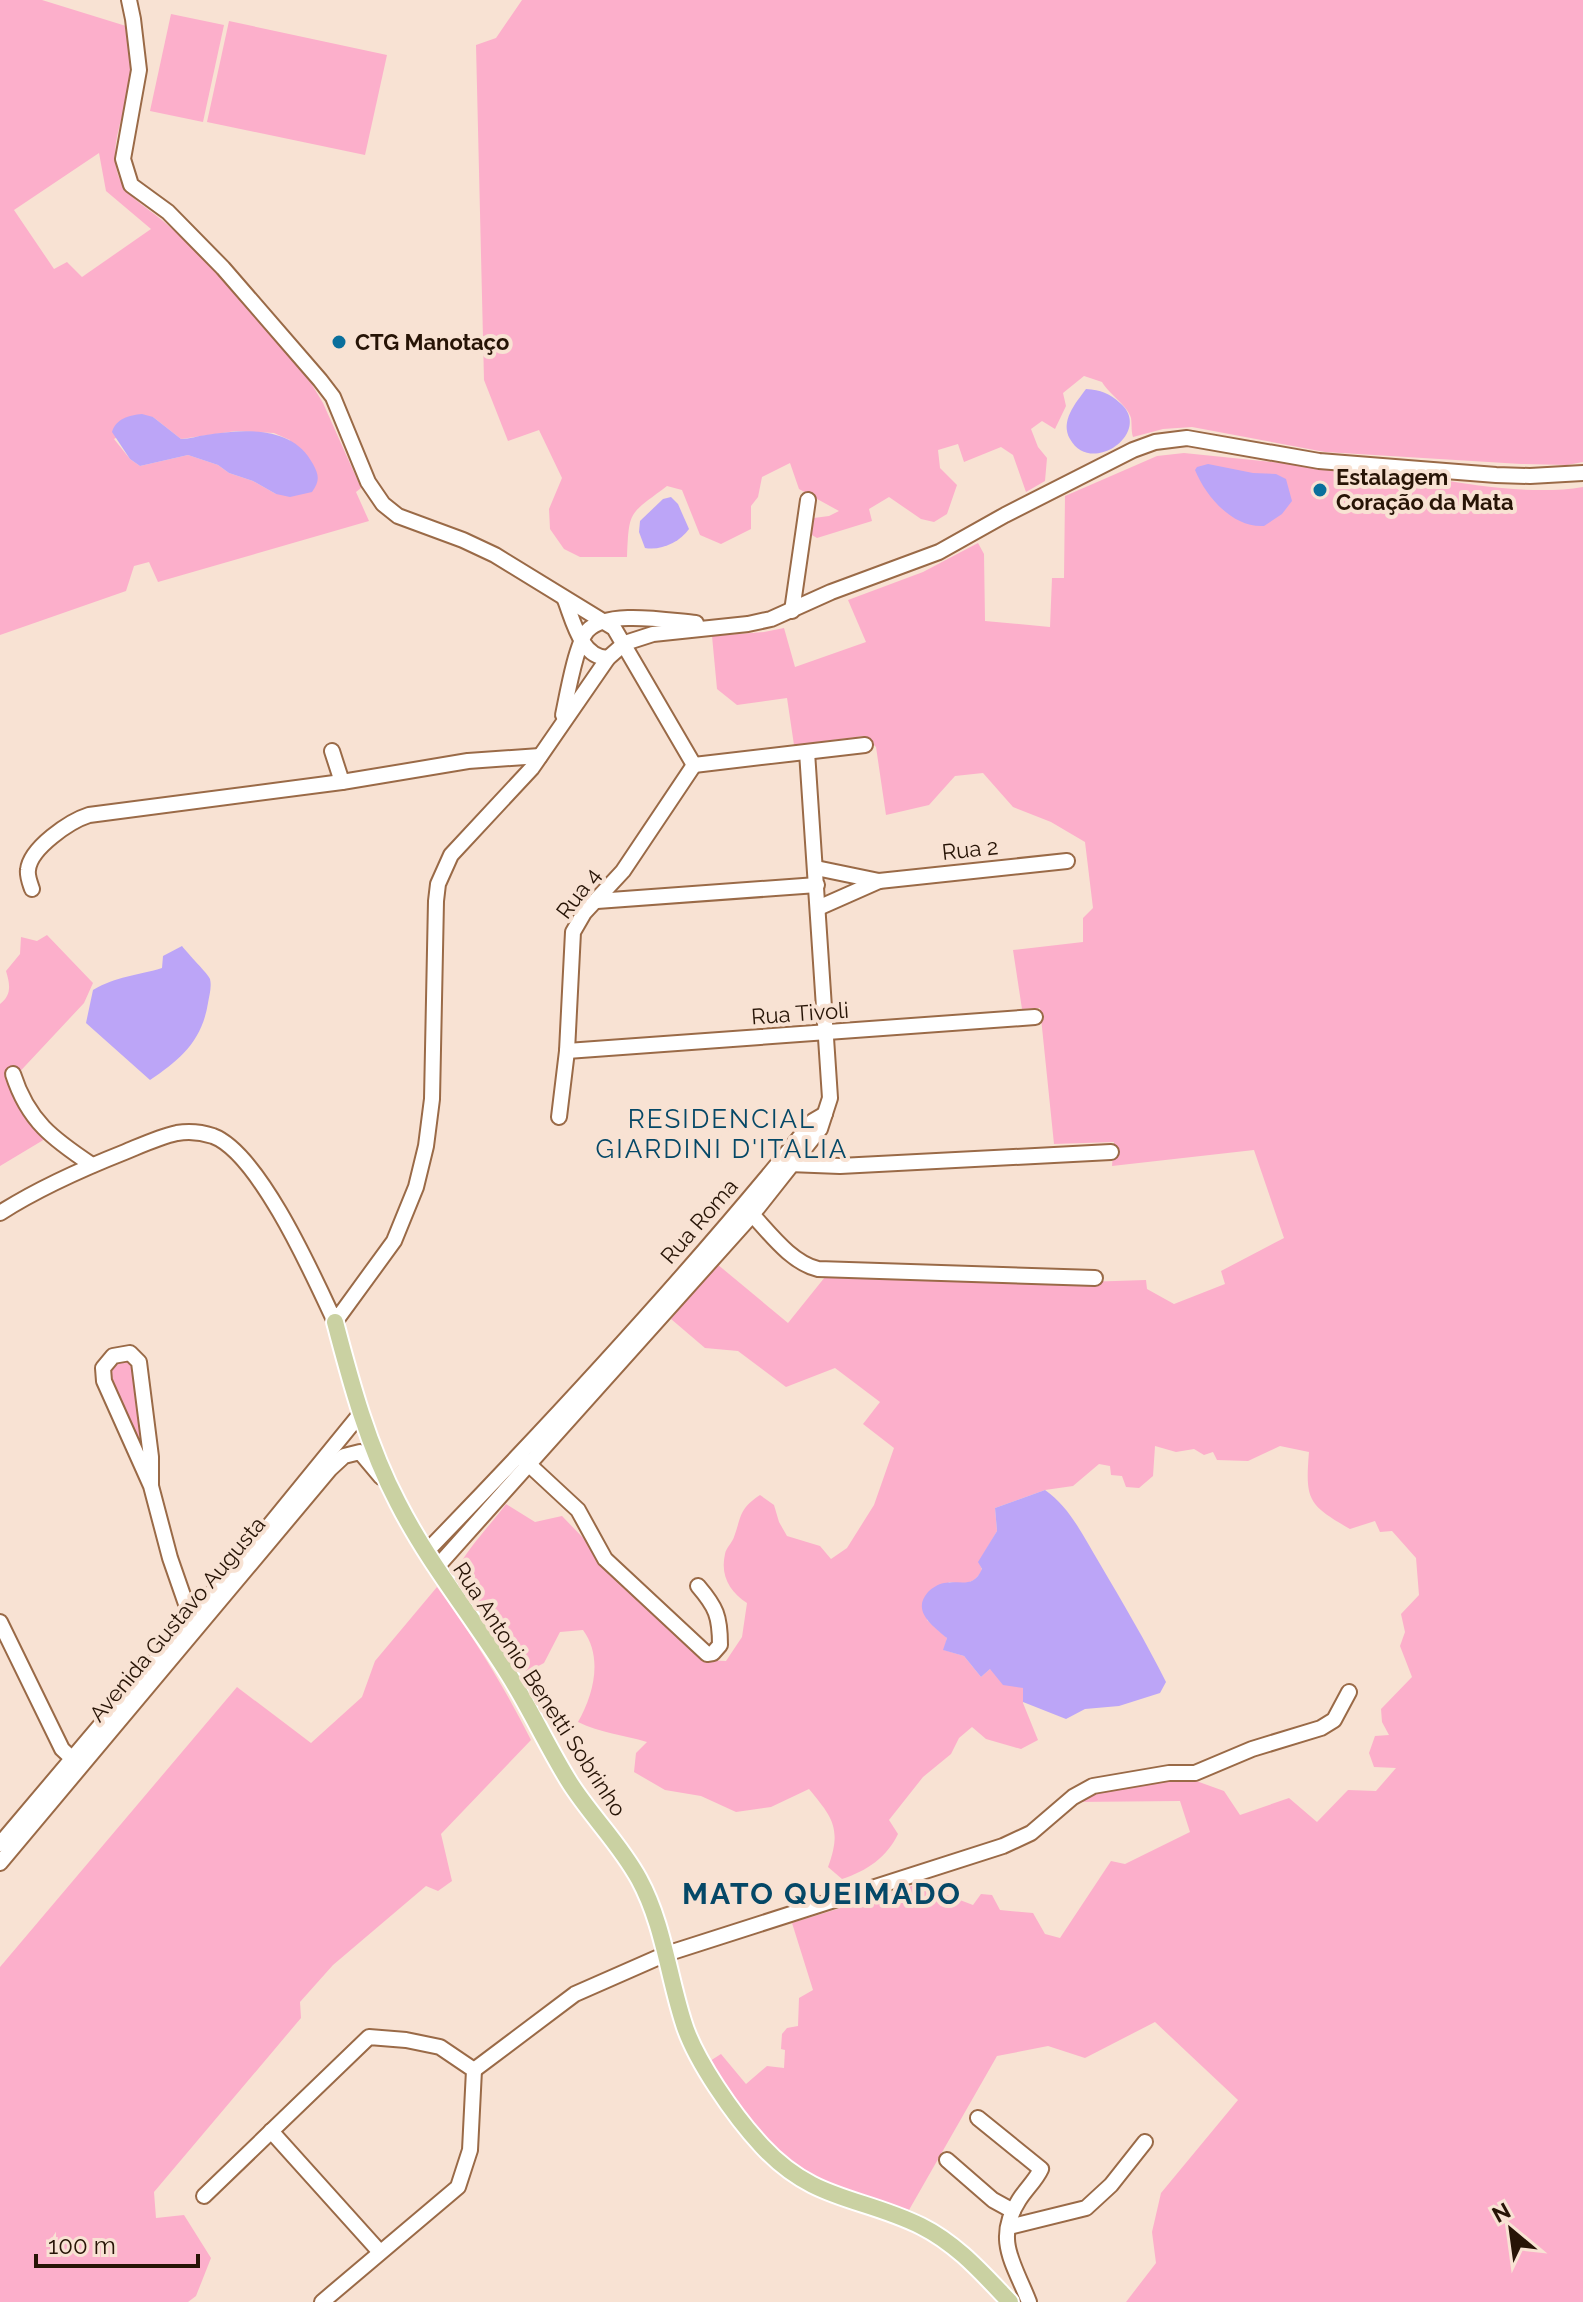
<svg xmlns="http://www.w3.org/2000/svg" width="1583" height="2302" font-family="Raleway,sans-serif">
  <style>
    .green { fill: #fcafcb; fill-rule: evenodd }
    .water { fill: #bca5f7 }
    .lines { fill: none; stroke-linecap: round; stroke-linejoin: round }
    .minor-casing { stroke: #9a6a47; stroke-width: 18 }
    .major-casing { stroke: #fff; stroke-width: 20 }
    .minor { stroke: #fff; stroke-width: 14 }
    .major { stroke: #cad1a2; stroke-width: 16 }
    .poi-dot { fill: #0a6f9c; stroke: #f8e2d3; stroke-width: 3 }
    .labels { text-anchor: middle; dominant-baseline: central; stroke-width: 8; stroke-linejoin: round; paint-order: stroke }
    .poi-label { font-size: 22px; font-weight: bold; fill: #271406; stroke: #f8e2d3; text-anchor: start }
    .street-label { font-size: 22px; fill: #271406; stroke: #f8e2d3 }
    .quarter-label { font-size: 26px; letter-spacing: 2px; fill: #054867; stroke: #f8e2d3 }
    .district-label { font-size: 30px; font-weight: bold; letter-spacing: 2px; fill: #054867; stroke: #f8e2d3 }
  </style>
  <rect width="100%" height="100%" fill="#f8e2d3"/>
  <!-- green -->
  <g class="green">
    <path d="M0,0h42l84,26c1,16 5,33 5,49 -2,32 -22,64 -14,96 5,23 28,35 45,49 56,47 101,107 149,163l12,20 38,85 -5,4 13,29 -211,61 -9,-20 -15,4 -8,25 -126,44zM99,153l7,38 45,38 -69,48 -15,-15 -13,7 -40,-59zM153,417l28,22 55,-8 38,2 16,7 -14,54 -23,-13 -24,-8 -11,-8 -30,-10 -48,11 -10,-7 -16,-20z"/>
    <path d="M522,0h1061v462l-16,3 -46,-1 -196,-12 -133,-25 -29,2 -30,8c-2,-6 -1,-13 -2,-19 -3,-12 -22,-24 -29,-36l-18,-6 -21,17 3,13 -11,23 -13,-8 -11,8 7,18 9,11 -2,23 -19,11 -13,-37 -12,-8 -37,15 -6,-18 -20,6 2,18 17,17 -10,29 -13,8 -13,-3 -32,-22 -20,12 3,12 -55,17 -7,-4 4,-16 15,-2 10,-5 -40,-22 -9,-26 -28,14 -4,20 -7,9v23l-30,15 -21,-9 -18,-45 -15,-4c-38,29 -38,23 -40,71h-47l-16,-8 -14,-20 -1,-20 13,-31 -23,-48 -31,11 -24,-61 -8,-335 20,-7z"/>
    <polygon points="171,14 224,25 203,122 150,111"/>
    <polygon points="229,21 387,55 365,155 207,122"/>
    <path d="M1184,453l247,25c46,8 106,17 152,9v1815h-457l30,-39 -4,-31 9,-39 77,-93 -83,-78 -70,36 -37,-12 -51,10 -88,154c-25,-7 -52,-13 -77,-22 -57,-21 -89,-80 -122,-127l11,-7 25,30 21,-18 17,2 1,-18 -4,-1 1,-15 5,-6 11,-2 1,-28 14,-8 -21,-67 126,-39 55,21 8,-11 11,1 8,15 33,3 12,21 15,4 51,-77 14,3 65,-32 -10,-31 -106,1 19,-13 95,-11 36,13 16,24 49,-17 28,24 31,-32 28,1 20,-23 -22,-1 -5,-14 6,-17 14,-1 -7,-13 -1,-13 31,-32 -12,-31 5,-14 -4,-18 18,-19 -3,-37 -24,-27 -12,1 -5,-11 -25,8c-42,-24 -45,-29 -41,-77l-29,-6 -32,15 -31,-1 -4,-8 -9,3 -10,-6 -18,3 -21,-6 -2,30 -14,12 -13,-1 -4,-11 -11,-1 -1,-9 -11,-2 -26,22 -28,4 -50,18 2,23 -18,31 3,8c-7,14 -18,15 -33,12l-22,38 20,18 -3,12 20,6 17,21 9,-8 33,19v15l15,37 -17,9 -35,-10 -14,-12 -13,11 -8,16 -28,23 -34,43 9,14c-11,23 -31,37 -56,45l-14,-12c14,-38 5,-49 -19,-78l-38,18 -35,5 -35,-16 -36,-6 -31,-18 2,-19 11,-11c-23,-7 -47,-9 -69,-20 16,-28 25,-65 5,-92l-23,2 -16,31 -17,9 -12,-13 -18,-31 -13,-14 -15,-30 -13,-12c11,-24 34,-46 50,-68l29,18 27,-6 139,144 25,1 16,-24 5,-34c-17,-11 -27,-27 -22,-49 1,-6 7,-11 9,-17 8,-22 5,-28 26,-42l14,10 5,17 8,14 33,10 11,13 16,-11 27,-43 20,-57 -31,-24 17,-22 -45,-34 -49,19 -48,-36 -33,-3 -34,-29 46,-55 71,59 37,-46 259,5 62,-2 1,9 27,15 51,-20 -4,-13 63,-33 -30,-88 -142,16 2,-24 -60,2 -14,-136 -18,1 -9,-59 70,-8v-24l10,-10 -8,-66 -34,-20 -38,-15 -30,-34 -28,3 -26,29 -43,10 -10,-68 -12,-11 -70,9 -7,-47 -50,7 -20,-16 -5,-53 52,-4 20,-4 11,39 71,-25 -18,-42 75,-28 55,-29 6,11 1,67 65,6 2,-49h12l1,-82 92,-40z"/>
    <path d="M47,935l46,48 -9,20 -72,77 11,30 22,29 -45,27v-162c12,-9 10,-20 6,-33l14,-17 1,-17 16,4z"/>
    <polygon points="134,1360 147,1466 111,1392 109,1365 113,1361"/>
    <path d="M437,1587c36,49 67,99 94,153l-90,94 11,47 -14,10 -12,-5 -93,79 -33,37 1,16 -147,174 2,26 28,-3 27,43 -15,38 -8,6h-188v-335l237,-280 74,56 51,-46 13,-36z"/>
  </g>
  <!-- water -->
  <g class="water">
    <path d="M1086,389c15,1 23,4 34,14 34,29 -29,74 -50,36 -10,-18 5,-35 16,-50z"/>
    <path d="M142,414l11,3 28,22c9,0 16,-3 25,-4 37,-6 87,-10 107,29 6,11 7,17 -1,28l-22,5 -14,-3 -23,-13 -24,-8 -11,-8 -30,-10 -48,11 -10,-7 -18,-27c4,-13 17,-17 30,-18z"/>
    <path d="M1208,464l45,9 23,1 10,5 6,22 -10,13 -18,12c-31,2 -58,-29 -69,-56l2,-3z"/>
    <path d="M671,497l7,7 11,25c-9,13 -28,22 -44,19l-6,-16 1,-11 23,-22z"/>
    <path d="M182,946c6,8 26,28 28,33 2,8 -1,17 -2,24 -6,38 -28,57 -58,77l-64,-57 7,-33c24,-14 43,-14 69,-22l1,-12z"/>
    <path d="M1045,1490c26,18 39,48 55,74 23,39 46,78 66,118l-6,11 -41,13 -34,3 -19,10 -43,-17v-14l-20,-3 -13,-16 -9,8 -17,-21 -21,-6 4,-12c-14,-12 -36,-27 -19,-46 4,-4 10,-8 16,-9 17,-3 29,6 38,-14l-4,-7 19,-31 -2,-23z"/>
  </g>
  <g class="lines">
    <!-- minor casing -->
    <g class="minor-casing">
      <g id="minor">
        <polyline points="129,0 133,19 139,70 123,159 131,185 168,212 223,268 320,380 333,397 368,482 383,504 398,516 463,540 495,555 614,628 694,765"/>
        <path d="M565,600c8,20 16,58 43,58"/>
        <polyline points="792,611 808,500"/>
        <path d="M563,715c4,-19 13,-71 24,-84 20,-22 82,-10 109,-8"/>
        <polyline points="332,751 342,782 468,761 540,756"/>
        <polyline points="694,765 865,745"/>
        <polyline points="816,868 879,881 1067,861"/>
        <path d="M32,889c-2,-6 -5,-13 -4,-19 2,-22 42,-49 61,-55l253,-33"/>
        <polyline points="597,901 817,885"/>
        <polyline points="818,908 879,881"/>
        <polyline points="567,1051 1035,1017"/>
        <path d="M13,1074c15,47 40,65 79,91"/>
        <polyline points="559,1117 567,1051 573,932 584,913 623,871 694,765"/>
        <polyline points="789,1164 840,1166 1111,1152"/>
        <path d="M746,1208c21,21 43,54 72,61l277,9"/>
        <path d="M0,1213c39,-25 82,-44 125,-61 17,-7 34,-15 52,-19 12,-2 24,-1 36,3 46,17 101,141 122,186l59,-81 22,-54 10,-41 6,-47 4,-198 2,-17 13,-29 81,-87 76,-110 17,-15 28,-9 95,-10 23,-5 60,-27 108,-40 66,-37 128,-65 22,-8 32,-4 132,23 177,14 34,1 53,-3"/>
        <path d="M523,1459l55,51 27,49 102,95 6,-1 7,-8c0,-29 -4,-38 -22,-59"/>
        <polyline points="151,1486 151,1457 139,1362 130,1353 113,1356 103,1368 104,1381 151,1486 170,1558 194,1627"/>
        <path d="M426,1552c134,-138 266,-281 387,-431l12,-7"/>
        <polyline points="436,1568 752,1215 820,1129 830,1098 807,752"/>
        <polyline points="0,1622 62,1749 78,1764"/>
        <polyline points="0,1844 268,1527 361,1413"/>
        <polyline points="0,1863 330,1469 344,1456 360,1452 381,1477"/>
        <polyline points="474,2070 575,1994 666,1954 1003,1846 1031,1833 1073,1797 1093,1786 1169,1773 1195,1773 1252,1749 1321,1728 1334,1720 1349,1692"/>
        <path d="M978,2118l63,51c-5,11 -15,20 -22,31 -26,40 -4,65 10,102"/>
        <polyline points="271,2131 379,2251"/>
        <polyline points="947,2160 993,2200 1013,2211"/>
        <polyline points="204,2196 369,2037 406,2040 440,2047 474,2070 470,2150 458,2187 322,2302"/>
        <polyline points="1009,2227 1086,2208 1111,2185 1145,2142"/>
      </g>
    </g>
    <!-- major casing -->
    <g class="major-casing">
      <path id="major" d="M335,1322c16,61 33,124 63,181 31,61 75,114 111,172 22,35 39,73 61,108 21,33 50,61 69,96 24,44 29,95 44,142 11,38 52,96 79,125 52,56 98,50 159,80 36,18 61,47 89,76"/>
    </g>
    <!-- minor -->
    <use href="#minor" class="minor"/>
    <!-- major -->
    <use href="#major" class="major"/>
  </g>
  <!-- markers -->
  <g class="poi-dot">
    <circle cx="339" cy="342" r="8"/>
    <circle cx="1320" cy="490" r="8"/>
  </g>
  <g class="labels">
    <!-- poi labels -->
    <g class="poi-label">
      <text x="355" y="342">CTG Manotaço</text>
      <text x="1336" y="477">Estalagem<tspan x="1336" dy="25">Coração da Mata</tspan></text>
    </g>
    <!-- street labels -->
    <g class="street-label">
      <text transform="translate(970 849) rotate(-6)">Rua 2</text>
      <text transform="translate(578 893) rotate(-53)">Rua 4</text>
      <text transform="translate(800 1013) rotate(-4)">Rua Tivoli</text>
      <text transform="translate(699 1221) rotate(-49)">Rua Roma</text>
      <text transform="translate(177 1619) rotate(-50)">Avenida Gustavo Augusta</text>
      <text transform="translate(540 1689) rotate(57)">Rua Antonio Benetti Sobrinho</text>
    </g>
    <!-- quarter labels -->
    <g class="quarter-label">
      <text x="722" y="1119">RESIDENCIAL<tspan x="722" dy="30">GIARDINI D'ITALIA</tspan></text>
    </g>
    <!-- district labels -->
    <g class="district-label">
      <text x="822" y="1893">MATO QUEIMADO</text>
    </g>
  </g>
  <!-- north arrow -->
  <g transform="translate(1511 2230) rotate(331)" stroke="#f8e2d3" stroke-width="6" paint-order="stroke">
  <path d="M0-6L14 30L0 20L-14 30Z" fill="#271406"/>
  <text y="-12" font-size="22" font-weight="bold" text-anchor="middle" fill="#271406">N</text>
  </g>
  <!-- scale -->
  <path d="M36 2254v12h162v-12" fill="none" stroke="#271406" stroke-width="4"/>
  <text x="48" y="2254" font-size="24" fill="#271406" stroke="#f8e2d3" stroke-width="6" paint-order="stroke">100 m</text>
</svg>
